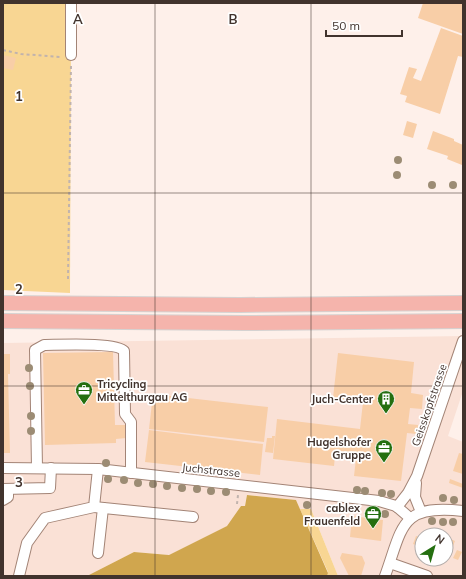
<svg xmlns="http://www.w3.org/2000/svg" width="466" height="579" font-family="Mulish,sans-serif">
  <style>
    .built { fill: #fae1d6; fill-rule: evenodd }
    .green { fill: #f8d693 }
    .forest { fill: #d0a64e }
    .building { fill: #f8cea7 }
    .lines { fill: none; stroke-linecap: round; stroke-linejoin: round }
    .minor-casing { stroke: #a38476; stroke-width: 12 }
    .highway-casing { stroke: #d5d2d1; stroke-width: 16 }
    .path { stroke: #c1b3ad; stroke-width: 2; stroke-dasharray: 3 3; stroke-linecap: butt }
    .minor { stroke: #fff; stroke-width: 10 }
    .highway { stroke: #f5b4ac; stroke-width: 14 }
    .tree { fill: #9c8c74 }
    .grid { fill: none; stroke: #41332d; stroke-width: 1; stroke-opacity: 0.55 }
    .labels { text-anchor: middle; dominant-baseline: central; stroke-width: 3.5; stroke-linejoin: round; paint-order: stroke }
    .poi-label { font-size: 11px; font-weight: bold; fill: #41332d; stroke: #fff; text-anchor: end }
    .street-label { font-size: 11px; fill: #41332d; stroke: #fff }
    .grid-label { font-size: 13px; text-anchor: middle; font-weight: bold; fill: #41332d; stroke: #fff; stroke-width: 3.5; stroke-linejoin: round; paint-order: stroke }
  </style>
  <rect width="100%" height="100%" fill="#fef0ea"/>
  <!-- built -->
  <path class="built" d="M463,336v55l-15,45 15,6v134h-125l-27,-67h-11l-4,-9 -49,-5 -2,11h-4l-14,20 -58,29 -35,-3 -47,24h-84v-233zM422,535h24v24h-24z"/>
  <!-- green -->
  <g class="green">
    <polygon points="3,3 69,3 71,34 70,293 3,290"/>
    <polygon points="300,509 311,509 338,576 327,576 328,572"/>
  </g>
  <!-- forest -->
  <polygon class="forest" points="247,495 296,500 328,573 327,576 87,576 134,552 169,555 227,526 241,506 245,506"/>
  <!-- building -->
  <g class="building">
    <polygon points="423,3 463,4 463,34 418,18"/>
    <polygon points="441,28 463,36 463,57 458,56 440,114 405,102 407,96 400,94 409,67 417,69 413,78 421,81"/>
    <polygon points="3,55 16,58 13,70 3,68"/>
    <polygon points="407,121 417,124 413,138 403,135"/>
    <polygon points="433,131 454,139 454,141 463,145 462,165 447,159 448,156 427,149"/>
    <polygon points="113,352 115,425 125,425 126,438 116,439 116,443 45,445 43,353"/>
    <polygon points="338,353 414,362 411,393 423,395 422,409 410,408 408,424 418,425 417,434 407,433 401,481 354,476 356,459 335,456 334,466 273,459 277,419 360,429 363,402 333,398"/>
    <polygon points="3,354 10,354 10,374 8,374 10,453 3,453"/>
    <polygon points="153,394 268,407 264,442 149,429"/>
    <polygon points="149,430 263,444 260,475 145,462"/>
    <polygon points="272,436 275,436 273,453 265,452 267,438 272,438"/>
    <polygon points="459,453 463,454 463,474 453,471"/>
    <polygon points="450,479 463,484 463,488 449,483"/>
    <polygon points="352,516 383,520 381,541 350,537"/>
    <polygon points="416,536 422,538 421,547 413,544"/>
    <polygon points="446,537 455,541 449,556 446,555"/>
    <polygon points="457,550 462,552 458,560 453,558"/>
    <polygon points="342,553 362,556 365,563 361,576 349,576 340,558"/>
  </g>
  <g class="lines">
    <!-- minor casing -->
    <g class="minor-casing">
      <g id="minor">
        <polyline points="71,3 71,55"/>
        <polyline points="3,468 98,469 379,501 396,506 410,518"/>
        <path d="M37,468l-2,-118 9,-5c14,0 73,-3 80,6l1,63 6,8v51"/>
        <polyline points="416,483 415,497 421,512"/>
        <polyline points="3,489 50,488 51,468"/>
        <polyline points="3,500 8,497 8,489"/>
        <polyline points="94,507 193,517"/>
        <polyline points="397,507 408,493 417,476 463,341"/>
        <polyline points="98,553 103,508"/>
        <polyline points="390,563 427,576"/>
        <polyline points="19,576 27,543 45,518 94,507 98,469"/>
        <path d="M385,576c18,-50 15,-72 78,-65"/>
      </g>
    </g>
    <!-- highway casing -->
    <g class="highway-casing">
      <g id="highway">
        <polyline points="3,303 240,305 463,303"/>
        <polyline points="3,321 244,323 463,321"/>
      </g>
    </g>
    <!-- path -->
    <g class="path">
      <polyline points="3,50 21,54 61,57"/>
      <polyline points="68,279 71,65"/>
      <polyline points="237,504 238,495"/>
    </g>
    <!-- minor -->
    <use href="#minor" class="minor"/>
    <!-- highway -->
    <use href="#highway" class="highway"/>
  </g>
  <!-- trees -->
  <g class="tree">
    <circle cx="398" cy="160" r="4"/>
    <circle cx="397" cy="175" r="4"/>
    <circle cx="432" cy="185" r="4"/>
    <circle cx="453" cy="185" r="4"/>
    <circle cx="29" cy="368" r="4"/>
    <circle cx="30" cy="386" r="4"/>
    <circle cx="31" cy="416" r="4"/>
    <circle cx="31" cy="431" r="4"/>
    <circle cx="106" cy="463" r="4"/>
    <circle cx="108" cy="479" r="4"/>
    <circle cx="124" cy="480" r="4"/>
    <circle cx="138" cy="483" r="4"/>
    <circle cx="153" cy="484" r="4"/>
    <circle cx="167" cy="486" r="4"/>
    <circle cx="182" cy="488" r="4"/>
    <circle cx="197" cy="489" r="4"/>
    <circle cx="357" cy="490" r="4"/>
    <circle cx="211" cy="491" r="4"/>
    <circle cx="365" cy="491" r="4"/>
    <circle cx="226" cy="492" r="4"/>
    <circle cx="382" cy="493" r="4"/>
    <circle cx="391" cy="494" r="4"/>
    <circle cx="443" cy="498" r="4"/>
    <circle cx="454" cy="500" r="4"/>
    <circle cx="307" cy="505" r="4"/>
    <circle cx="351" cy="509" r="4"/>
    <circle cx="385" cy="514" r="4"/>
    <circle cx="432" cy="521" r="4"/>
    <circle cx="443" cy="522" r="4"/>
    <circle cx="453" cy="522" r="4"/>
  </g>
  <!-- grid -->
  <path class="grid" d="M155,3v573M311,3v573M3,193h460M3,386h460"/>
  <!-- icons -->
  <defs>
    <g id="office-pin" transform="scale(0.9)"><path d="M0 17L-7.5 6A9.5 9.5 0 1 1 7.5 6Z" fill="#246f10" stroke="#fff"/><path d="M-6-3h4V-5.5h4V-3h4V5H-6ZM-1-4.5V-3h2v-1.5ZM-6 0V1H6V0Z" fill="#fff"/></g>
    <g id="building-pin" transform="scale(0.9)"><path d="M0 17L-7.5 6A9.5 9.5 0 1 1 7.5 6Z" fill="#246f10" stroke="#fff"/><path d="M-4-6H4V6H1V3H-1V6H-4ZM-2.5-4.3h1.7v1.8h-1.7ZM.8-4.3h1.7v1.8H.8ZM-2.5-1h1.7V.8h-1.7ZM.8-1h1.7V.8H.8Z" fill="#fff"/></g>
  </defs>
  <g fill-rule="evenodd">
    <use href="#office-pin" x="84" y="390"/>
    <use href="#building-pin" x="386" y="399"/>
    <use href="#office-pin" x="384" y="448"/>
    <use href="#office-pin" x="373" y="514"/>
  </g>
  <g class="labels">
    <!-- poi labels -->
    <g class="poi-label">
      <text x="97" y="384" text-anchor="start">Tricycling<tspan x="97" dy="13">Mittelthurgau AG</tspan></text>
      <text x="373" y="399">Juch-Center</text>
      <text x="371" y="442">Hugelshofer<tspan x="371" dy="13">Gruppe</tspan></text>
      <text x="360" y="508">cablex<tspan x="360" dy="13">Frauenfeld</tspan></text>
    </g>
    <!-- street labels -->
    <g class="street-label">
      <text transform="translate(429 405) rotate(-71)">Geisskopfstrasse</text>
      <text transform="translate(211 470) rotate(6)">Juchstrasse</text>
    </g>
  </g>
  <g class="grid-label">
    <text x="78" y="24">A</text>
    <text x="233" y="24">B</text>
    <text x="19" y="101">1</text>
    <text x="19" y="294">2</text>
    <text x="19" y="487">3</text>
  </g>
  <!-- border -->
  <rect width="466" height="579" fill="none" stroke="#41332d" stroke-width="8"/>
  <!-- north arrow -->
  <g transform="translate(434 547) rotate(37)"><circle r="19" fill="#ffffff" stroke="#b3adab"/>
  <path d="M0-3L7 15L0 10L-7 15Z" fill="#246f10"/>
  <text y="-6" font-size="11" font-weight="bold" text-anchor="middle" fill="#41332d">N</text>
  </g>
  <!-- scale -->
  <path d="M326 30v6h76v-6" fill="none" stroke="#41332d" stroke-width="2"/>
  <text x="332" y="30" font-size="12" fill="#41332d" stroke="#ffffff" stroke-width="3" paint-order="stroke">50 m</text>
</svg>
